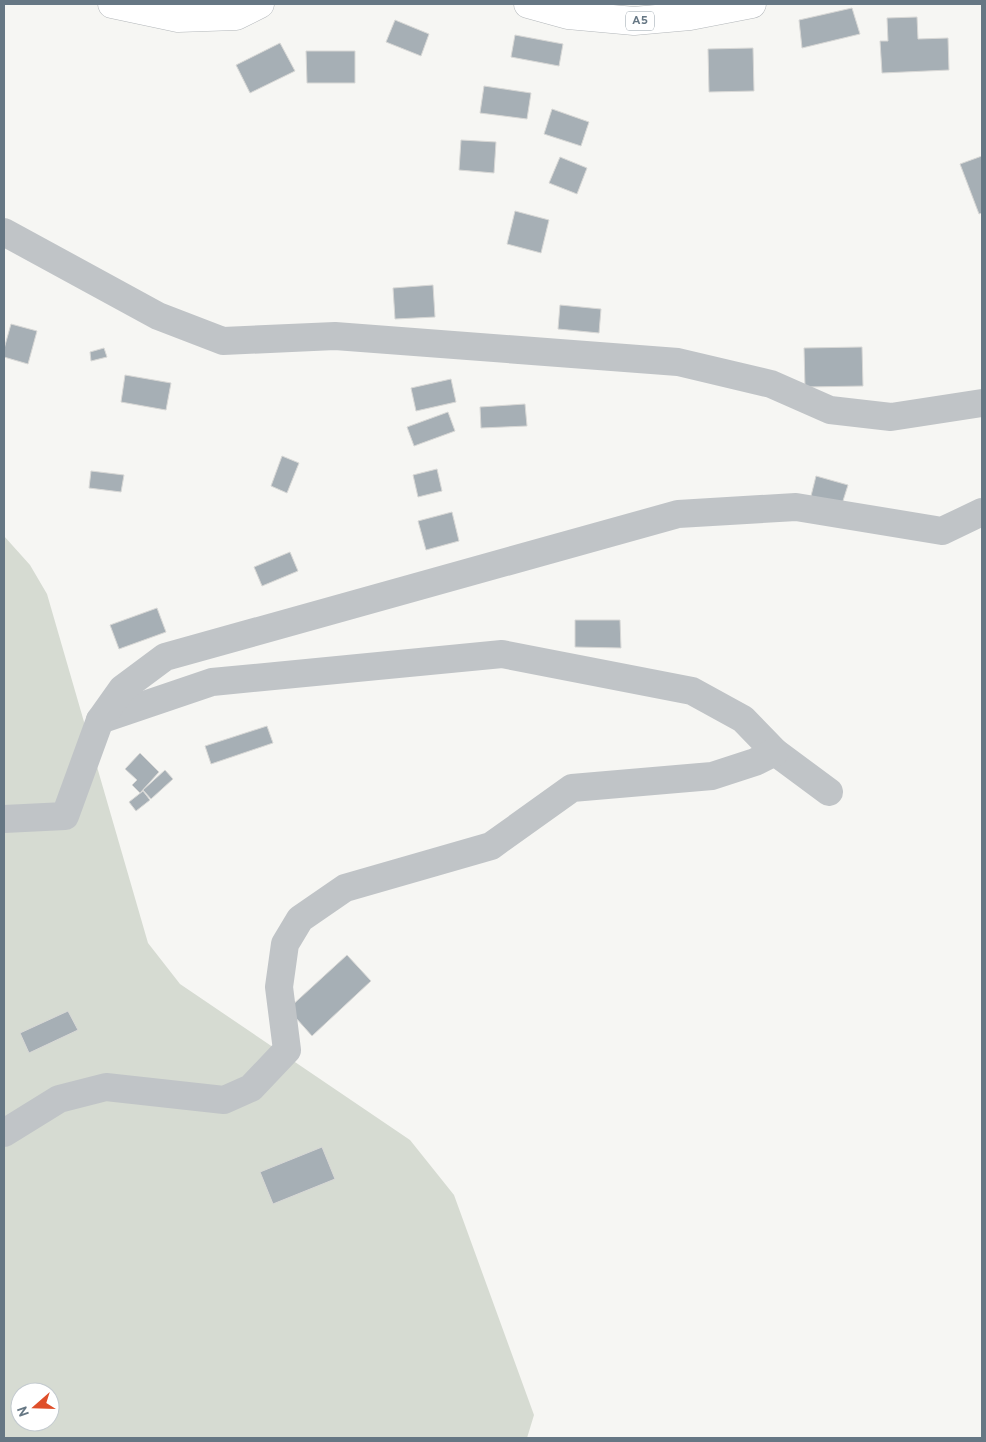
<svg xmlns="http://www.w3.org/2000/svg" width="986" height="1442" font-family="Overpass,sans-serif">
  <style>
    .green { fill: #d6dbd2; fill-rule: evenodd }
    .building { fill: #a6afb5; stroke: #d8d8d6 }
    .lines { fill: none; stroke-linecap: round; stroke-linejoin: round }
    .highway-casing { stroke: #b3b7ba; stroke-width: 29 }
    .minor { stroke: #c0c4c7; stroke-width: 28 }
    .highway { stroke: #fff; stroke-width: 28 }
    .labels { text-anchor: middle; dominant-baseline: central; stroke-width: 5; stroke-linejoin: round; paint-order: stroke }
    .shield { fill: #fff; stroke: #94a0a9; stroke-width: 1 }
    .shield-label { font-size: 12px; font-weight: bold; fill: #667784 }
  </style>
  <rect width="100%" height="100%" fill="#f6f6f3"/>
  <!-- green -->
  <path class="green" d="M4,536l26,29 17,29 101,349 32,41 230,156 44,55 80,220 -7,23h-523zM20,1392h30v30h-30z"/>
  <!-- building -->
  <g class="building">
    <polygon points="852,8 860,34 802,48 799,20"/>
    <polygon points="917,17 918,39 948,38 949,70 882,73 880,41 888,41 887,18"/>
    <polygon points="395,20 429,34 421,56 386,42"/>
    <polygon points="515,35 563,44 559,66 511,57"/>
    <polygon points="280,43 295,71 250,93 236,65"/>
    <polygon points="753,48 754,91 709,92 708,49"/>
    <polygon points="306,51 355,51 355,83 307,83"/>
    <polygon points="484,86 531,93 527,119 480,113"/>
    <polygon points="552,109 589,122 581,146 544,134"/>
    <polygon points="461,140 496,142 494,173 459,170"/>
    <polygon points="982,156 982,213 979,214 960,164"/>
    <polygon points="560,157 587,168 577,194 549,183"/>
    <polygon points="515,211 549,220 541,253 507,244"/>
    <polygon points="433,285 435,317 395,319 393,288"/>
    <polygon points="560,305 601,309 599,333 558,329"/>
    <polygon points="11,324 37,331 28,364 4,357 4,349"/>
    <polygon points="862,347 863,386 805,387 804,348"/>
    <polygon points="104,348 107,357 91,361 90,352"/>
    <polygon points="125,375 171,383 166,410 121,402"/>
    <polygon points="451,379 456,402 416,411 411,388"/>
    <polygon points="525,404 527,426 481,428 480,407"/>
    <polygon points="448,412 455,431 414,446 407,427"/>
    <polygon points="282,456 299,463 287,493 271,486"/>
    <polygon points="437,469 442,491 418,497 413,475"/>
    <polygon points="91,471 124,475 121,492 89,488"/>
    <polygon points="816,476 848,485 842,504 811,496"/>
    <polygon points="452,512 459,541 426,550 418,521"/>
    <polygon points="290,552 298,571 262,586 254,567"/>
    <polygon points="157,608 166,632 119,649 110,625"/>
    <polygon points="575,620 620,620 621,648 575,647"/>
    <polygon points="267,726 273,743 211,764 205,746"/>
    <polygon points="140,753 159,772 140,793 132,785 137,780 125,769"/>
    <polygon points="165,770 173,779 151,799 143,790"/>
    <polygon points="143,791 150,800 136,811 129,802"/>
    <polygon points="347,955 371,981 312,1036 288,1009"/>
    <polygon points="68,1011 78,1030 29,1053 20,1033"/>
    <polygon points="322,1147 335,1179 273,1204 260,1172"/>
  </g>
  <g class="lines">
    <!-- highway casing -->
    <g class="highway-casing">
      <g id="highway">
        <polyline points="112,4 178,18 236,16 260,4"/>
        <polyline points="528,4 568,15 634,21 690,16 752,4"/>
      </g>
    </g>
    <!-- minor -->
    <g class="minor">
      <polyline points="4,232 158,316 223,341 335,336 678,362 771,384 830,410 891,417 982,403"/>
      <polyline points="100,720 212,682 502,654 692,691 743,719 775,752 829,792"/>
      <polyline points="4,819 65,816 100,720 122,689 165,657 678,514 796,507 942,531 982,512"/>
      <polyline points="4,1133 59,1099 106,1087 224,1100 251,1088 287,1050 279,987 285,944 300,919 345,888 491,846 572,788 712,776 755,762 775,752"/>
    </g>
    <!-- highway -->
    <use href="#highway" class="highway"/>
  </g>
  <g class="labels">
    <!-- shield labels -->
    <rect class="shield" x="626" y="11.5" width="28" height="19" rx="4"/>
    <g class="shield-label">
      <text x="640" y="21">A5</text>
    </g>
  </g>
  <!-- border -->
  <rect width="986" height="1442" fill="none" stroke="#667784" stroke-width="10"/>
  <!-- north arrow -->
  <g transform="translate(35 1407) rotate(250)"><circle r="24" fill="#ffffff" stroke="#c2c9ce"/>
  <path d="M0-4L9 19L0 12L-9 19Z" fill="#df4f2a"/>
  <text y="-8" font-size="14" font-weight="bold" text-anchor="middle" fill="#667784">N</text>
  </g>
</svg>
